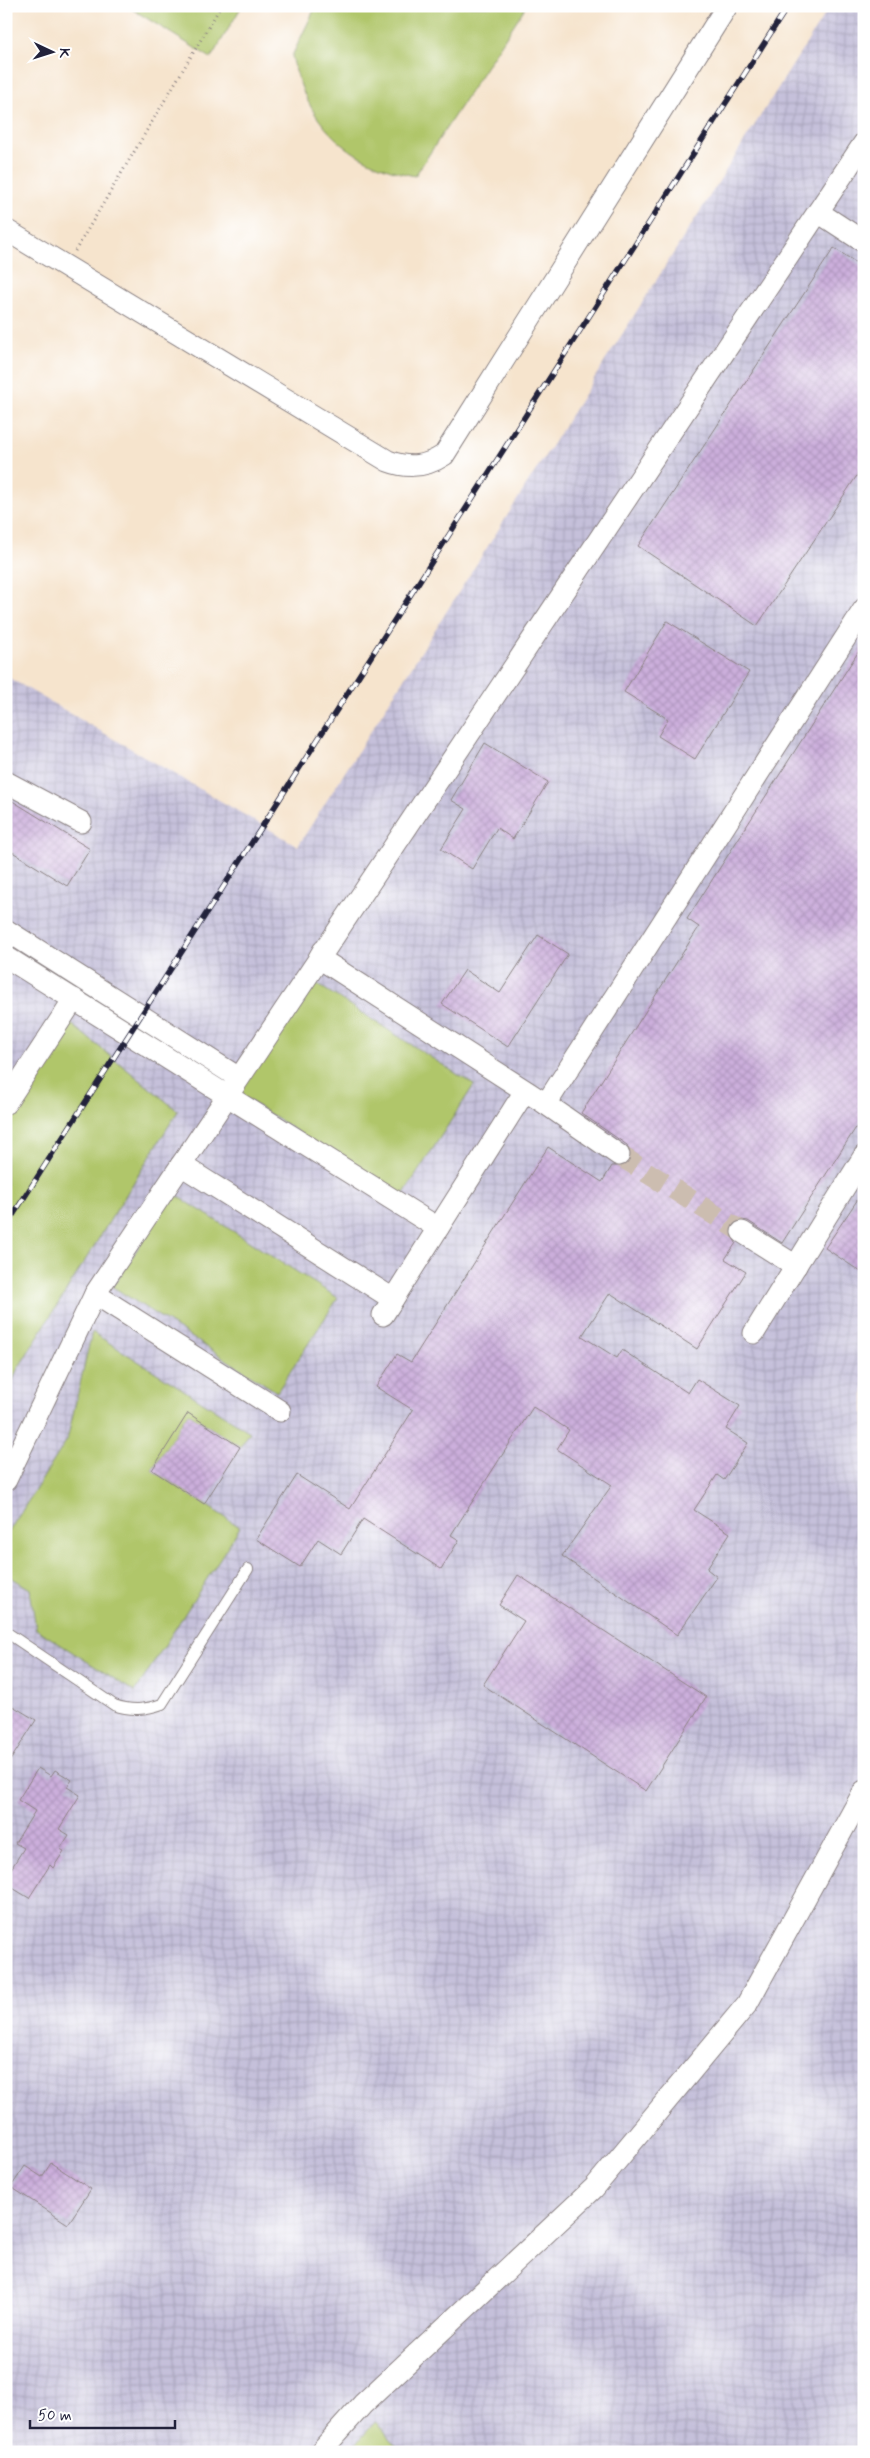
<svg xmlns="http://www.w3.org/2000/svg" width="870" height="2458" font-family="Mynerve,sans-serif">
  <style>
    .industrial { fill: url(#industrial-grid) }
    .green { fill: #b0c66a; stroke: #697452 }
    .building { fill: url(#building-cross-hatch) }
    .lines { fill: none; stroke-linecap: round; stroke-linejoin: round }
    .minor-tunnel { stroke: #ccbdb0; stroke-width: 21; stroke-dasharray: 21 11; stroke-linecap: butt }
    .service-casing { stroke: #8c8384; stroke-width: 12 }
    .minor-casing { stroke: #8c8384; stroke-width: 23 }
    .path { stroke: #8c8384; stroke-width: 3; stroke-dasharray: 1 4; stroke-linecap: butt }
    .service { stroke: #fff; stroke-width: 10 }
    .minor { stroke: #fff; stroke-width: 21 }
    .rail-casing { stroke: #22223b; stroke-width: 5.5 }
    .rail { stroke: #fff; stroke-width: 4; stroke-dasharray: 11; stroke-linecap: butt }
  </style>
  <defs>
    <pattern id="industrial-grid" width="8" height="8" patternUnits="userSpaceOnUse" patternTransform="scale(1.25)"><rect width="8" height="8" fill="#c5c0da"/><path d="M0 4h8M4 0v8" fill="none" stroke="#a9a5bc"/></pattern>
    <pattern id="building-cross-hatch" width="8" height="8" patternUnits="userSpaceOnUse" patternTransform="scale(1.25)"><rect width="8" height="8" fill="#ccafdc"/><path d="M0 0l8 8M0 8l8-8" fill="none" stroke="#af96be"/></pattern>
  </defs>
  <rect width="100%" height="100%" fill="#fff"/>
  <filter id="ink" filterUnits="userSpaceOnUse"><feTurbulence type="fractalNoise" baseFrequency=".02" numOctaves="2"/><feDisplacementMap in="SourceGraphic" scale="10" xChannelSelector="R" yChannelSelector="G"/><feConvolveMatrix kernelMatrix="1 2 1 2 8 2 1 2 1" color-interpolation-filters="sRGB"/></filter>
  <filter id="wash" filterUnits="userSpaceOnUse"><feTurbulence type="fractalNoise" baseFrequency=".0096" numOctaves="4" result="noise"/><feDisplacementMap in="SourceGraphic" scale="20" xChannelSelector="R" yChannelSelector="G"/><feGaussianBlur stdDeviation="1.12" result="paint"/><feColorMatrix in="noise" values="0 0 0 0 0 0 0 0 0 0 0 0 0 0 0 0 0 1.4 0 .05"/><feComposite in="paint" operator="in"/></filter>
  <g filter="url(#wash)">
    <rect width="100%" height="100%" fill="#f6e4cd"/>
    <!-- industrial -->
    <polygon class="industrial" points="830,6 864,6 864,2452 6,2452 6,676 298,846"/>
    <!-- green -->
    <g class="green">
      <polygon points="127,6 242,6 211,58"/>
      <path d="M316,6h210l-111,170c-68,-13 -108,-52 -123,-120z"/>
      <polygon points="309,979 474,1085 401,1198 237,1093"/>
      <polygon points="70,1023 178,1111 17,1370 6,1397 6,1119"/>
      <polygon points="173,1193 338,1298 277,1392 113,1287"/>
      <polygon points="92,1332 250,1432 240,1447 188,1413 152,1470 240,1527 135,1692 36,1629 30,1589 6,1574 6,1536 67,1440"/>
      <polygon points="375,2422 403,2452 349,2452"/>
    </g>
    <g id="blocks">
      <!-- building -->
      <g class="building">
        <polygon points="834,248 864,268 864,465 757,626 638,546"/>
        <polygon points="667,621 749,672 695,759 658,736 668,719 624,692"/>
        <polygon points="864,643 864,1115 782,1243 748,1221 742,1220 732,1225 730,1232 736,1243 725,1259 746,1272 697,1349 610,1293 582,1336 617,1358 622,1350 688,1393 697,1379 740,1406 726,1429 748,1443 724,1480 717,1475 694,1510 730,1533 707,1569 717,1577 677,1635 562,1556 612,1485 557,1449 569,1430 533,1407 451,1535 459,1540 441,1569 363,1519 341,1554 318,1539 300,1567 256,1539 297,1475 350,1509 413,1410 376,1387 397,1354 411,1362 548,1147 602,1182 612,1166 624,1166 629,1162 631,1156 627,1145 581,1113 699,927 687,919"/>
        <polygon points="485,743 548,782 513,839 497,828 472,869 441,849 466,809 451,800"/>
        <polygon points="6,797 90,849 67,886 6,848"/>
        <polygon points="538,935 568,954 508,1047 442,1004 465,970 500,993"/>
        <polygon points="864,1190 864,1274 825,1248"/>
        <polygon points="188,1413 240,1447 204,1504 152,1470"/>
        <polygon points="518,1575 706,1697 646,1791 483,1685 524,1621 499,1605"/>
        <polygon points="6,1702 36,1720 6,1767"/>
        <polygon points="38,1768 51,1776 55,1770 72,1780 67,1787 80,1795 59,1829 69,1835 60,1849 64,1851 53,1868 50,1865 29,1898 6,1884 6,1877 24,1848 15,1843 35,1811 18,1800"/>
        <polygon points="51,2163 91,2189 68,2224 11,2187 25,2166 42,2177"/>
      </g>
    </g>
  </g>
  <g filter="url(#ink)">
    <use href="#blocks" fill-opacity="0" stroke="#8c8384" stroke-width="1"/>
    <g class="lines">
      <!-- minor-tunnel -->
      <polyline class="minor-tunnel" points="619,1155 742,1232"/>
      <!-- service casing -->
      <g class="service-casing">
        <path id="service" d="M6,1632l108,73c17,6 31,5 48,-1l86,-135"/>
      </g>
      <!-- minor casing -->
      <g class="minor-casing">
        <g id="minor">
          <polyline points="818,212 864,242"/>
          <path d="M6,230l382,231c21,8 38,6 56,-6l283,-449"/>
          <polyline points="6,782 81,822"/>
          <polyline points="6,930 239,1078"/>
          <polyline points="323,951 319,958 546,1104 864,609"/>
          <polyline points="6,957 438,1228"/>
          <polyline points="6,1103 74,999"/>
          <polyline points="546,1104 619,1155"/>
          <polyline points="181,1165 393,1299"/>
          <polyline points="742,1232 796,1266"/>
          <polyline points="95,1294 280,1411"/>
          <polyline points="383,1315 525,1091"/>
          <polyline points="754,1333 864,1156"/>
          <polyline points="6,1480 95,1294 864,143"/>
          <polyline points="320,2452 363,2404 594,2188 747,2004 864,1791"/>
        </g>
      </g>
      <!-- path -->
      <polyline class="path" points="75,251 221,6"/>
      <!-- service -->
      <use href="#service" class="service"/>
      <!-- minor -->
      <use href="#minor" class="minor"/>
      <!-- rail casing -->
      <g class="rail-casing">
        <polyline id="rail" points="6,1226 788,6"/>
      </g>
      <!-- rail -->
      <use href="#rail" class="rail"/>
    </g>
  </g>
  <!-- margin -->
  <rect width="870" height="2458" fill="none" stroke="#fff" stroke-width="25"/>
  <!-- north arrow -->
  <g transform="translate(52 52) rotate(94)" stroke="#ffffff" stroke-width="4" paint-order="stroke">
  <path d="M0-4L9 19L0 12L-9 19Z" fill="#22223b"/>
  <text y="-8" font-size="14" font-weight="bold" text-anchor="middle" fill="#22223b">K</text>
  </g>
  <!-- scale -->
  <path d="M30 2420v8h145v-8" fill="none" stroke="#22223b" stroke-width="2.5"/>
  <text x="38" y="2420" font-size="15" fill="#22223b" stroke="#ffffff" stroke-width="4" paint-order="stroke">50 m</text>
</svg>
